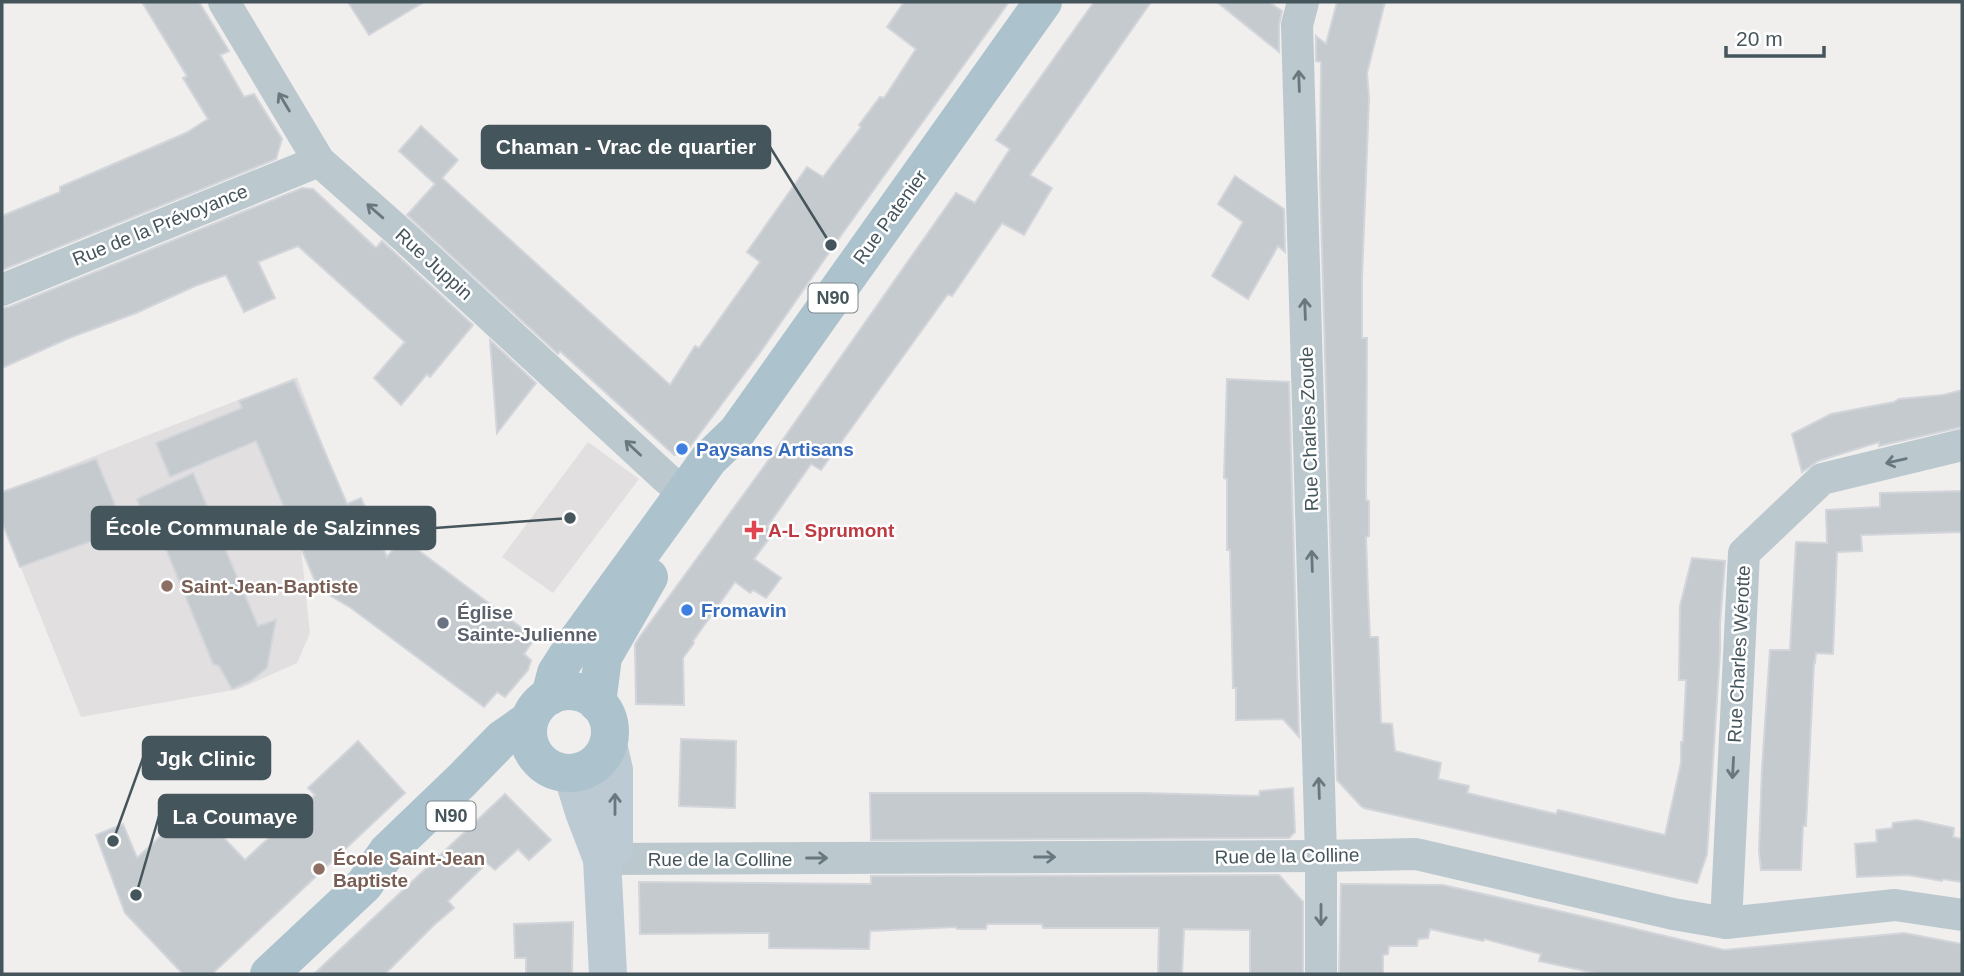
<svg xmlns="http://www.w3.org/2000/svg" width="1964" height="976" font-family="Arial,sans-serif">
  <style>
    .education { fill: #e2dfe0 }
    .building { fill: #c5cace; stroke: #d2d5da; stroke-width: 2 }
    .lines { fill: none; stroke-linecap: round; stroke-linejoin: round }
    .minor { stroke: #bbc8ce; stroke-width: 32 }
    .secondary { stroke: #bbcad3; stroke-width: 38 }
    .primary { stroke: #acc3ce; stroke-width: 38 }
    .oneway { stroke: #68787e }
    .oneway2 { stroke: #687880 }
    .shop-dot { fill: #3f7fe0; stroke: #fff; stroke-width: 2.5 }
    .health-dot { fill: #e0444e; stroke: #fff; stroke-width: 2.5 }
    .education-dot { fill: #8d6e63; stroke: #fff; stroke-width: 2.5 }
    .worship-dot { fill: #6b7280; stroke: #fff; stroke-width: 2.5 }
    .labels { text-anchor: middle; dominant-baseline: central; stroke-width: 5; stroke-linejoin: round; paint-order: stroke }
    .shield { fill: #fff; stroke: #7d888d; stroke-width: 2 }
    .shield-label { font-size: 18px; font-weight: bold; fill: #45555c }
    .street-label { font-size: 19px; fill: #45555c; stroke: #fff }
    .shop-label { font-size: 19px; font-weight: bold; fill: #366cbe; stroke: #fff; text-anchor: start }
    .health-label { font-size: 19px; font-weight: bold; fill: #be3a42; stroke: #fff; text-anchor: start }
    .education-label { font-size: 19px; font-weight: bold; fill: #785e54; stroke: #fff; text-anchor: start }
    .worship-label { font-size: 19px; font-weight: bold; fill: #5b616d; stroke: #fff; text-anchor: start }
    .leader { fill: none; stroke: #45555c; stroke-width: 2.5 }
    .callout-dot { fill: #45555c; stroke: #fff; stroke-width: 2.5 }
    .callout { fill: #45555c; stroke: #45555c; stroke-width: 2.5 }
    .callout-label { font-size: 21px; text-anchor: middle; font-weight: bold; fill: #fff }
  </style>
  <rect width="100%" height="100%" fill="#f1eeee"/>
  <!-- education -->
  <g class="education">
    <polygon points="297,377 350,516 300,539 310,633 297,663 239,689 81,717 2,521 2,492"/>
    <polygon points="588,442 639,479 553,593 502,557"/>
  </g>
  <!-- building -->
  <g class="building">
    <polygon points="142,2 199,2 229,51 220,55 244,97 254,94 282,139 276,159 2,270 2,216 60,192 60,187 186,133 208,119 183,78 187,76"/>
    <polygon points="348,2 424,2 369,35"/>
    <polygon points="904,2 1009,2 842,234 759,354 686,452 674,455 560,351 558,354 407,215 435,184 399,151 421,126 458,160 442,178 670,385 695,346 699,348 760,262 747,252 807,167 823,177 861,127 859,125 880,97 884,98 916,49 887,27"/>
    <polygon points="1094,2 1151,2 1030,175 1052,188 1024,235 1002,223 952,296 948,294 821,470 811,464 767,527 774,532 754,559 781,578 766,598 753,590 750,593 735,582 693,641 694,643 683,658 684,705 636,704 635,644 641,635 760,472 956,193 975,203 1010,149 996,140"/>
    <polygon points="1217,2 1269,2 1282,11 1279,25 1279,52"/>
    <polygon points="1337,2 1385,2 1367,73 1369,98 1362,279 1362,338 1367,338 1366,500 1369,501 1369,536 1366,537 1368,594 1370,637 1378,637 1381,723 1392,724 1395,751 1441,763 1438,779 1469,786 1467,793 1556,814 1558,810 1665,835 1681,763 1681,742 1683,742 1686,680 1679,680 1680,606 1692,558 1725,561 1720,623 1720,651 1707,854 1697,883 1364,808 1361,806 1337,780 1320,178 1321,62 1316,61 1316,36 1326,44"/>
    <polygon points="1235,176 1284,209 1285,252 1278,246 1248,299 1212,276 1243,222 1218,204"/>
    <polygon points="302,188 313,189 376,248 382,241 473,325 430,377 427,374 401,405 374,378 405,342 298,246 258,262 275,298 244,312 226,275 195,286 136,313 69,338 2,368 2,308 9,307"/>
    <polygon points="490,340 536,383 497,433"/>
    <polygon points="1227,379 1289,382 1299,737 1283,719 1236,720 1236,688 1233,688 1230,550 1227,550 1227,479 1224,478"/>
    <polygon points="294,380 347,504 361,498 387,557 402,538 535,638 524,654 531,660 528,670 505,697 497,692 484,707 351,608 318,588 256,441 170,477 156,443 242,408 239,401"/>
    <polygon points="1962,390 1962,427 1879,446 1879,442 1818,461 1802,472 1792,434 1831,414 1894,402 1899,399 1943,395"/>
    <polygon points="96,459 125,529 20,567 2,522 2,492"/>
    <polygon points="193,473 258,626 276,620 267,668 251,681 232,689 219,666 213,664 159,532 150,533 137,499"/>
    <polygon points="1962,491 1962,532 1861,535 1862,551 1837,552 1833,654 1816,653 1815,663 1814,663 1806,826 1803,826 1801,870 1761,870 1759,851 1762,768 1770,650 1790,650 1796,542 1827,543 1826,510 1880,507 1880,493"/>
    <polygon points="681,739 736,741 735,808 679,806"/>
    <polygon points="358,741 405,793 212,974 183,974 125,913 96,835 123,824 137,858 193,806 245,860 315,795 308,788"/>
    <polygon points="1293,788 1295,832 1289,838 871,840 870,793 1143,793 1259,796 1260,791"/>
    <polygon points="505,794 551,840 529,860 518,849 495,870 487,863 448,901 454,908 434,925 385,974 314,974"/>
    <polygon points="1917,820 1954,828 1953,837 1962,839 1962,882 1943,879 1942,881 1908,875 1857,877 1855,844 1877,842 1876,830 1892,828 1893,823"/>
    <polygon points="1279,875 1303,902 1303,974 1250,974 1250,930 1184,929 1182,974 1158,974 1159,928 1043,928 1042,924 987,924 986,929 957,929 956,927 870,931 869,949 769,948 769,933 640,934 639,882 871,884 871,876"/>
    <polygon points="1341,884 1443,885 1581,916 1724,950 1904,933 1962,944 1962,974 1599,974 1539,961 1541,954 1485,939 1483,941 1430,929 1428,938 1418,939 1417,946 1389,946 1388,954 1383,955 1383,974 1339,974"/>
    <polygon points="573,922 572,974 526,974 526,958 515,958 514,924"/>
  </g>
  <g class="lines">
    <!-- minor -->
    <g class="minor">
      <polyline points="224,2 319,161 407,239 666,478 684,493"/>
      <polyline points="1303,2 1297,25 1321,856 1321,974"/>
      <polyline points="2,290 319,161"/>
      <polyline points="602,859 1321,856 1416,854 1673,914 1726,923 1895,905 1962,915"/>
      <polyline points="1726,923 1744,553 1822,479 1962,445"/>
    </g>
    <!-- secondary -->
    <g class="secondary">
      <polyline points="572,773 584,812 602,859 608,974"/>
      <polyline points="602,859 614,848 614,770 608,744"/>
    </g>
    <!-- primary -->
    <g class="primary">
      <circle cx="569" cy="732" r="41"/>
      <polyline points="550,696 556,673 574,645 709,459 737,432 1043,2"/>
      <polyline points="597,703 603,657 649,577"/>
      <polyline points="269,974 364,885 387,852 462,780 502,739 529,720"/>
    </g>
  </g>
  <!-- one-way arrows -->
  <defs><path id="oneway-shaft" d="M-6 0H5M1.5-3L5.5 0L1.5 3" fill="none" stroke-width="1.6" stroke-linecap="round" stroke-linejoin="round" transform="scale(1.75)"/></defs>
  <g class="oneway">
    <use href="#oneway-shaft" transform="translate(1299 81) rotate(-92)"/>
    <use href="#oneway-shaft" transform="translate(284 102) rotate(-121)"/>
    <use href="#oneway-shaft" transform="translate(375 211) rotate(-139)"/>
    <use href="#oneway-shaft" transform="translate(1305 309) rotate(-92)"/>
    <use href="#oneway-shaft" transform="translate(633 448) rotate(-137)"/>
    <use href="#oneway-shaft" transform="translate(1896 461) rotate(167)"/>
    <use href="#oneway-shaft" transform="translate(1312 561) rotate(-92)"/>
    <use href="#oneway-shaft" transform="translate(1733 768) rotate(93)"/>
    <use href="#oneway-shaft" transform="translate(1319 788) rotate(-92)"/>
    <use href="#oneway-shaft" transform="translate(1045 857)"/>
    <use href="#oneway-shaft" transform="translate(817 858)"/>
    <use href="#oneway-shaft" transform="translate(1321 915) rotate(90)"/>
  </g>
  <use class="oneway2" href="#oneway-shaft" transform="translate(615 804) rotate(-90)"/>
  <!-- markers -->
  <g class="shop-dot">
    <circle cx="682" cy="449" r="7"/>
    <circle cx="687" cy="610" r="7"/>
  </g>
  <path class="health-dot" d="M750.5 519.5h7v7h7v7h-7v7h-7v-7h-7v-7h7z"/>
  <g class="education-dot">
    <circle cx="167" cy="586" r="7"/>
    <circle cx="319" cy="869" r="7"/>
  </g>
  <circle class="worship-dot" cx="443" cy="623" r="7"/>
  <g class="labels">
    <!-- shield labels -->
    <g class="shield">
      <rect x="808.5" y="283.5" width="49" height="29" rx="5"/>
      <rect x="426.5" y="801.5" width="49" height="29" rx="5"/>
    </g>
    <g class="shield-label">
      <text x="833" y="298">N90</text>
      <text x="451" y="816">N90</text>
    </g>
    <!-- street labels -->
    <g class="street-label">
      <text transform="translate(890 217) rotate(-54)">Rue Patenier</text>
      <text transform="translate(160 225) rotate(-22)">Rue de la Prévoyance</text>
      <text transform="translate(434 264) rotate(42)">Rue Juppin</text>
      <text transform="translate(1309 429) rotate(-92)">Rue Charles Zoude</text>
      <text transform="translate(1739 654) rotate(-87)">Rue Charles Wérotte</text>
      <text transform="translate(1287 856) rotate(-1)">Rue de la Colline</text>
      <text x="720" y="859">Rue de la Colline</text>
    </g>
    <!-- shop labels -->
    <g class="shop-label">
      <text x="696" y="449">Paysans Artisans</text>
      <text x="701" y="610">Fromavin</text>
    </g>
    <!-- health labels -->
    <g class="health-label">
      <text x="768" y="530">A-L Sprumont</text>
    </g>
    <!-- education labels -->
    <g class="education-label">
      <text x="181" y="586">Saint-Jean-Baptiste</text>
      <text x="333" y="858">École Saint-Jean<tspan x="333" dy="22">Baptiste</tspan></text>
    </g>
    <!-- worship labels -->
    <g class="worship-label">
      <text x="457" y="612">Église<tspan x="457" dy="22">Sainte-Julienne</tspan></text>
    </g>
  </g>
  <!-- callouts -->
  <path class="leader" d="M831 245L770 147M570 518L435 528M113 841L143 758M136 895L159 816"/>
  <g class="callout-dot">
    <circle cx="831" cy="245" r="7"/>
    <circle cx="570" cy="518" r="7"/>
    <circle cx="113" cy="841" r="7"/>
    <circle cx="136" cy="895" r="7"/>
  </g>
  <g class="callout">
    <rect x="482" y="126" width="288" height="42" rx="7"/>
    <rect x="92" y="507" width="343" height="42" rx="7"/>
    <rect x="143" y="737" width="127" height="42" rx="7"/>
    <rect x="159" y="795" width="153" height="42" rx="7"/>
  </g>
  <g class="callout-label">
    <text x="626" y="154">Chaman - Vrac de quartier</text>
    <text x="263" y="535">École Communale de Salzinnes</text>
    <text x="206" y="766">Jgk Clinic</text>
    <text x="235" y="824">La Coumaye</text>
  </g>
  <!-- border -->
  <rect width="1964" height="976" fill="none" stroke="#45555c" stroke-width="7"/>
  <!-- scale -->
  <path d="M1726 46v10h98v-10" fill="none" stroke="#45555c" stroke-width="3.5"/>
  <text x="1736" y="46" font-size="21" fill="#45555c" stroke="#ffffff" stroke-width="5" paint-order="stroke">20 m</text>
</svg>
